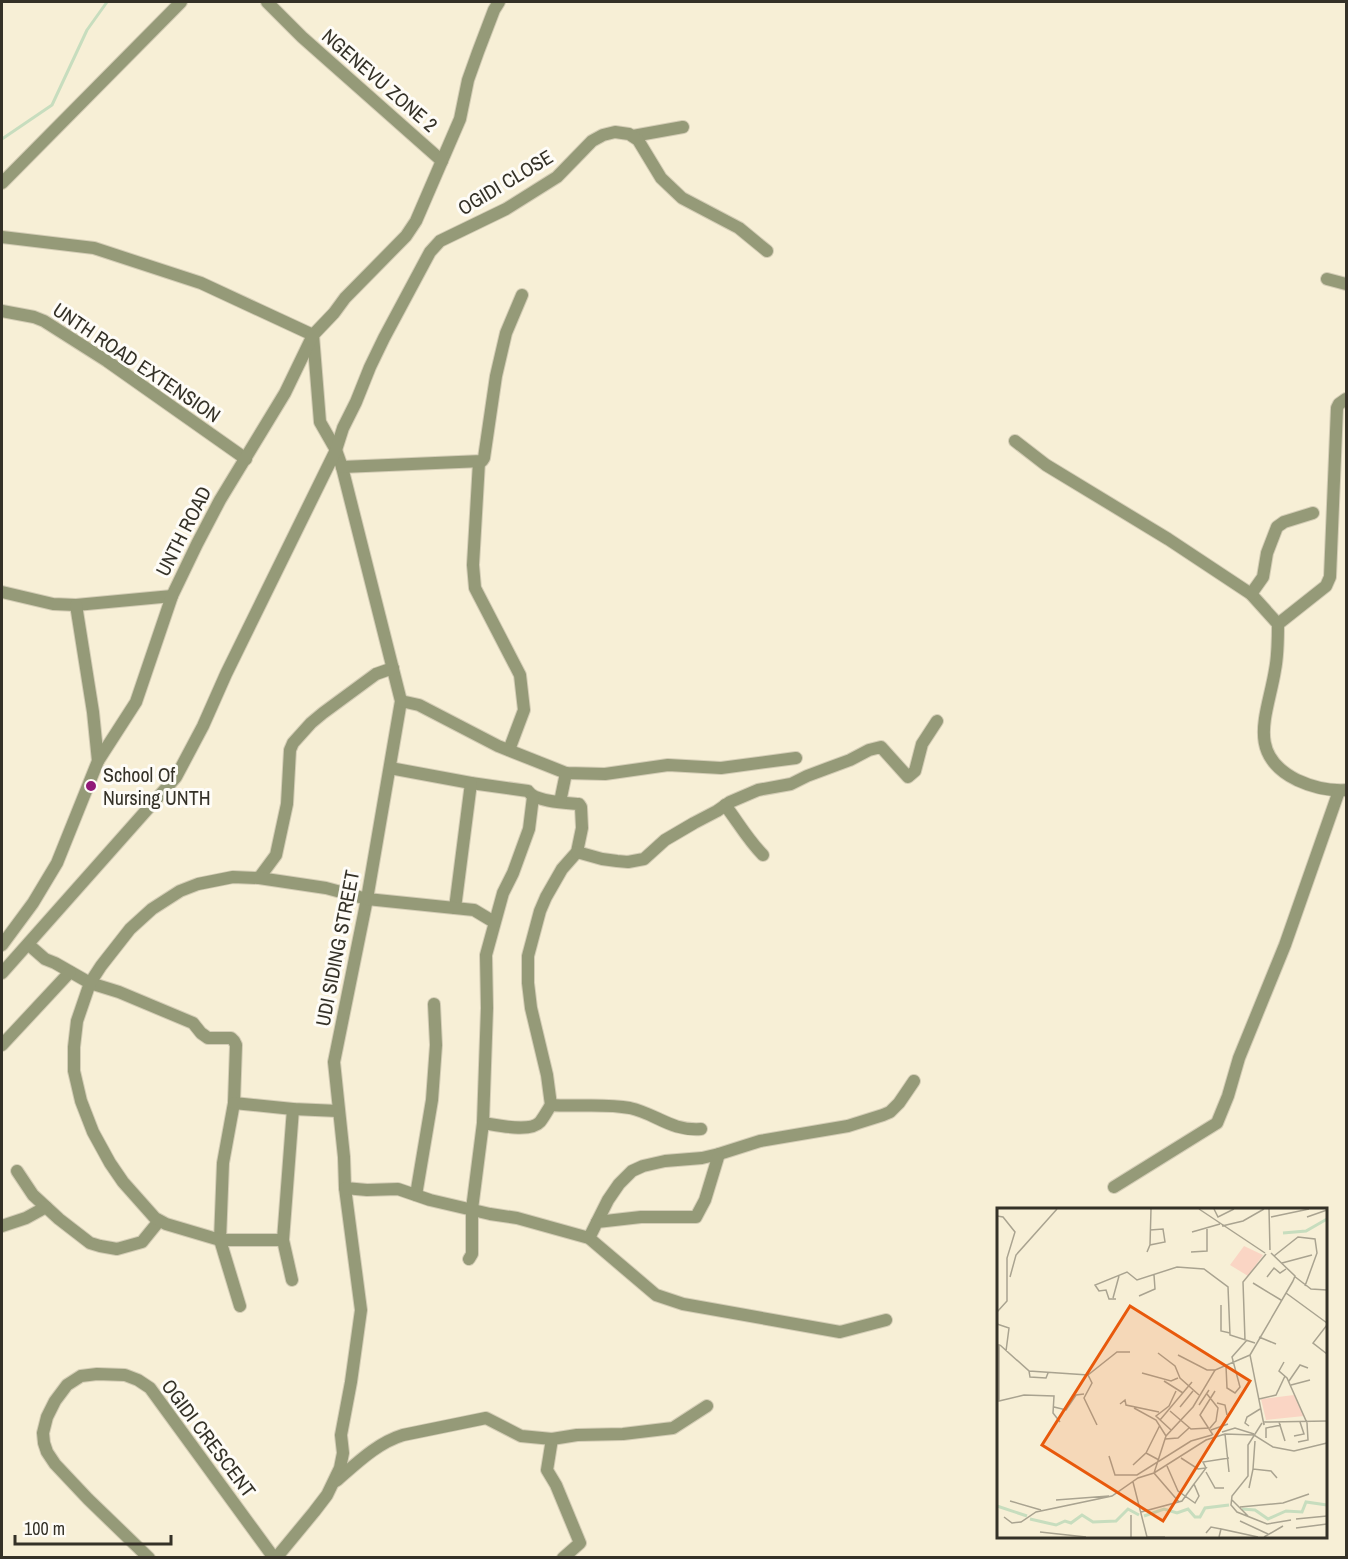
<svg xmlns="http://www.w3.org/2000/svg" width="1348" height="1559" font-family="'Archivo Narrow',sans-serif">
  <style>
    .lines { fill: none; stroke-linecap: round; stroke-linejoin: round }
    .stream { stroke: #c7ddbe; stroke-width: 3 }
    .street-casing { stroke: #d4cdb6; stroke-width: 14 }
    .street { stroke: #959a78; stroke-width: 12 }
    .poi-dot { fill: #911978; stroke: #fefcf7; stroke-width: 2 }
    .labels { text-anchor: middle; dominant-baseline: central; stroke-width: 6; stroke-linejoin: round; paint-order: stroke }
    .street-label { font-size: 20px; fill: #343127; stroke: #fefcf7 }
    .poi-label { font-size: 20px; fill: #343127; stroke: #fefcf7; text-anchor: start }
    .inset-river { fill: none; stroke: #c7ddbe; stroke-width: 3 }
    .inset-road { fill: none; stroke: #a9a390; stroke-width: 1.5 }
    .view { fill: #e8590c; fill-opacity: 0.15; stroke: #e8590c; stroke-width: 3 }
    .inset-edge { fill: none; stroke: #343127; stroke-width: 3 }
  </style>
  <rect width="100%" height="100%" fill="#f7efd6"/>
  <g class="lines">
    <!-- stream -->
    <polyline class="stream" points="2,139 52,105 87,30 107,2"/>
    <!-- street casing -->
    <g class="street-casing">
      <g id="street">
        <polyline points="267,2 302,37 442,161"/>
        <polyline points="633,136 683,127"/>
        <polyline points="2,183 181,2"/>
        <polyline points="2,237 94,248 201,283 313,335 320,422 336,450 342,467 401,701 367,899 334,1062 344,1157 345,1188 361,1310 351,1382 341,1435 343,1453 340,1468 327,1495 314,1512 276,1558"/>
        <polyline points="1327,279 1346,284"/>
        <polyline points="2,311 34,317 44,321 107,361 246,459"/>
        <path d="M1015,441l31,24 122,74 83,55 27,30c0,15 0,31 -3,46 -7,44 -30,84 22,110 15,7 33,11 49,10"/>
        <polyline points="479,462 473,565 475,588 520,675 524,710 509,750"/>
        <polyline points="342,467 482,461 484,458 496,376 506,333 522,295"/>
        <polyline points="2,592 53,604 76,605 172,596"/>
        <polyline points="1251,594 1263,577 1267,553 1277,527 1284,522 1313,513"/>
        <polyline points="76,605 93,712 98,761"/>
        <polyline points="1278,624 1326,586 1330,577 1337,408 1339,404 1346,399"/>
        <polyline points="401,701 419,705 498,746 566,773 605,774 668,765 721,768 796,758"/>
        <path d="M390,768l81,15 57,8c7,11 38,12 51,13l2,3 1,21 -5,24 -15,17 -16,28 -6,14 -12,45v27l3,25 16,67 4,30"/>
        <polyline points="560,802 566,773"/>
        <path d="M725,805c13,17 23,35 38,50"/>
        <polyline points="577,852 602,859 617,861 628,862 644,859 665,840 694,823 717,811 730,802 758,790 791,784 807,776 850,760 869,750 881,747 908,777 915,771 922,744 937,721"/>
        <polyline points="259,878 276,855 287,804 290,750 293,743 311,723 323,713 376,674 393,668"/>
        <polyline points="455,908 471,783"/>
        <polyline points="2,945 33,903 57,863 98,761 136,702 172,596 197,544 220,500 285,393 313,335 334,313 345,298 406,236 416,221 460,119 468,80 478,52 494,10 499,2"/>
        <polyline points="29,945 45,959 55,963 90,983 119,992 193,1023 201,1033 208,1038 231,1038 234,1041 236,1045 234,1103 223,1163 220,1240 240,1306"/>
        <polyline points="2,973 176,777 203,726 226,674 336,450 343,428 356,402 370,367 384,338 430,252 440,241 506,209 557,177 592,141 603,135 615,132 629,134 638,140 661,178 682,198 739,228 767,251"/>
        <polyline points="2,1045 70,972"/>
        <polyline points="234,1103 293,1109 338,1111"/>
        <path d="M483,1123c14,2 47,10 57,-1 4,-5 7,-11 11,-17 26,2 53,-2 79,3 27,6 40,23 71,21"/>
        <polyline points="17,1171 33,1195 59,1219 90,1243 100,1246 117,1249 142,1242 159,1221"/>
        <polyline points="1114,1187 1217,1123 1228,1096 1239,1058 1285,945 1339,791"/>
        <polyline points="345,1188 367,1190 398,1189 430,1200 490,1214 517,1218 589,1238 656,1295 683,1304 840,1332 886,1320"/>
        <polyline points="416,1195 432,1100 436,1045 434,1004"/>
        <polyline points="597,1222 608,1200 619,1184 632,1171 643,1166 665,1161 702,1158 719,1154 760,1141 848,1126 883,1115 890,1112 899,1103 914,1081"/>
        <polyline points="2,1226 26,1218 46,1207"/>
        <polyline points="589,1238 597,1222 641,1217 696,1217 705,1200 719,1154"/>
        <polyline points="283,1240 220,1240 166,1224 155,1218 123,1182 110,1163 93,1132 81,1101 74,1071 74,1047 77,1021 90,983 101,966 130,929 152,909 180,891 198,884 233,877 259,878 326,888 367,899 474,910 494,922"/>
        <polyline points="469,1259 472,1254 472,1209 483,1123 487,1008 486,955 503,893 513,873 529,829 533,797"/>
        <polyline points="292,1280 283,1240 293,1109"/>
        <polyline points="552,1439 547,1470 556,1485 580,1543 563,1558"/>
        <path d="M336,1481c21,-18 41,-38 67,-46l83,-17 35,18 31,3 25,-4 46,-1 50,-6 34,-22"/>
        <polyline points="149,1558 88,1499 55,1464 47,1452 44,1443 43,1433 47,1417 55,1401 67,1385 81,1376 97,1374 125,1375 138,1380 150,1388 274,1558"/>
      </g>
    </g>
    <!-- street -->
    <use href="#street" class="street"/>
  </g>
  <!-- markers -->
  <circle class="poi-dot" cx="91" cy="786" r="6"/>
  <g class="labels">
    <!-- street labels -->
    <g class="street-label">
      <text transform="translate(380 80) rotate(41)">NGENEVU ZONE 2</text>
      <text transform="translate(505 182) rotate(-31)">OGIDI CLOSE</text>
      <text transform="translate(137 362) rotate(34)">UNTH ROAD EXTENSION</text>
      <text transform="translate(183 531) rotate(-63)">UNTH ROAD</text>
      <text transform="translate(337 948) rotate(-79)">UDI SIDING STREET</text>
      <text transform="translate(209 1438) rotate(53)">OGIDI CRESCENT</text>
    </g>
    <!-- poi labels -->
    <g class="poi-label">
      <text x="103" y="774">School Of<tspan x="103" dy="23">Nursing UNTH</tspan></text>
    </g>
  </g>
  <!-- overview -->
  <g transform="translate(997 1208)">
    <rect width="330" height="330" fill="#f7efd6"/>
    <path d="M247,38l19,9 -15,21 -18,-11zM297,187l10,21 -38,4 -5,-21z" fill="#fad5c4"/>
    <path class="inset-river" d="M286,25l23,-2 21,-12M0,298l30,10M245,301l13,1 13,9 18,-8 16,1 4,-10 21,3M147,308l20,-7 13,4 11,-4 7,8h5l5,-9 24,-3M33,311l26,6 9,-4 6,2 11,-8 11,7 23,-1 12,-12 11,6"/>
    <path class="inset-road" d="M202,1l66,44M217,1l4,8 16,-8M272,1l1,41M0,8l6,1 12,15 -8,26v43l-10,11M274,9l38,-8M310,9l20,-7M225,18l21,-5 21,-12M195,24l28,-8M153,37l1,-36M150,44l3,-7 15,-3 -2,-13 -13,1M194,44l16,-1v-22M274,45l24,23 -2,5M277,48l24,-19 17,2 2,14 -12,33M285,55l30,-8M297,68l17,13 16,1M13,69l6,-22 41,-46M270,69l7,-9 6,5 6,-4M256,75l28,17M289,85l41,30M142,88l16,-7 -1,-14M116,90l6,-22M119,91h-7l-3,-9 -7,1 -4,-6 32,-13 10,8 40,-13 27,2 24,18 2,48 25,8M224,97v26l9,2M0,116l12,4 -3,23M330,117l-14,18 14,11M262,129l17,7M248,132l-2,-58 23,-28M2,136v57l25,-6 30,1 -1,17 7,9M3,137l29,26 1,6 16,1 2,-5M161,145l17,13 5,12 19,17M181,147l29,15h9M287,154l-5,9 8,7 20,45 1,17 -10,2M229,158l1,22 8,5 5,-6 -8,-30 15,-17M32,163l59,4 4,8 -8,15 13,27M145,165l29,8 7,-3M91,167l29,-23h13M167,173l19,12M292,173l11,-16 8,3M294,177l19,-5M262,191l17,-4 9,-19M220,195l8,2 2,10M123,196l5,-4 1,5 33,7M202,197l10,-15M57,199l12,3 10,-15 8,-1M183,199l13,-16M137,200l22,12 10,16M173,203l21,18 19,-1 6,-7 2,-13 -11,-14M163,212l32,-38M267,213v4l-14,-70 43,-74M268,214l62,-1M282,214l6,19M265,215l-14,22v31l-16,20 -1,9 6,7 30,12 24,-4M252,218l-4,-3 2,-6 13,-8M174,222l-15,-14 13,-10 7,-15M214,222l17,-6M225,224l13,-4 19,6M228,226l4,38M216,227l-13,-20 15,-24M297,228l10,-2 -4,-12M269,230v-10l15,-3M168,231l13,-1 11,-10M149,245l14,-28M112,248l6,19h22l54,-34 21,-6M136,257l13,-12 13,7M170,258l11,25 17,12 4,-7 -5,-12 12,-16 -8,1 -17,-11M209,260l-3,-6 26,-4M256,261l2,-28M209,264l9,16h9M136,274l14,55M252,280l4,-19 18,2 6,7M59,292l53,-4M235,292l16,16M13,293l31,9M182,294l-25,-29 12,-37 27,-29 22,-37 35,-15M243,299l43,-4 26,-9M144,304l41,-11 12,-17M7,309l8,6 9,-1 15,-10 76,-16 26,-18 16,-5 52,-33 19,-6 29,1 19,12 21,4 33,-8M299,311l31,-3M243,313l28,13M299,320l31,-4M43,324l46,5M209,325l5,-6 10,2M134,329v-22M149,329h19M222,329l2,-8 37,8M267,329l19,-11"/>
    <path class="view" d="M133,98l120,75 -87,140 -121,-76z"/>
    <rect width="330" height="330" class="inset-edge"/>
  </g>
  <!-- border -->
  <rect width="1348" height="1559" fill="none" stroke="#343127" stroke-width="6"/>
  <!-- scale -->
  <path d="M15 1535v9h156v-9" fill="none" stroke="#343127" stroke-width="3"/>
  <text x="24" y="1535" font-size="18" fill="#343127" stroke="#fefcf7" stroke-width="4.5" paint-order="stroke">100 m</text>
</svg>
